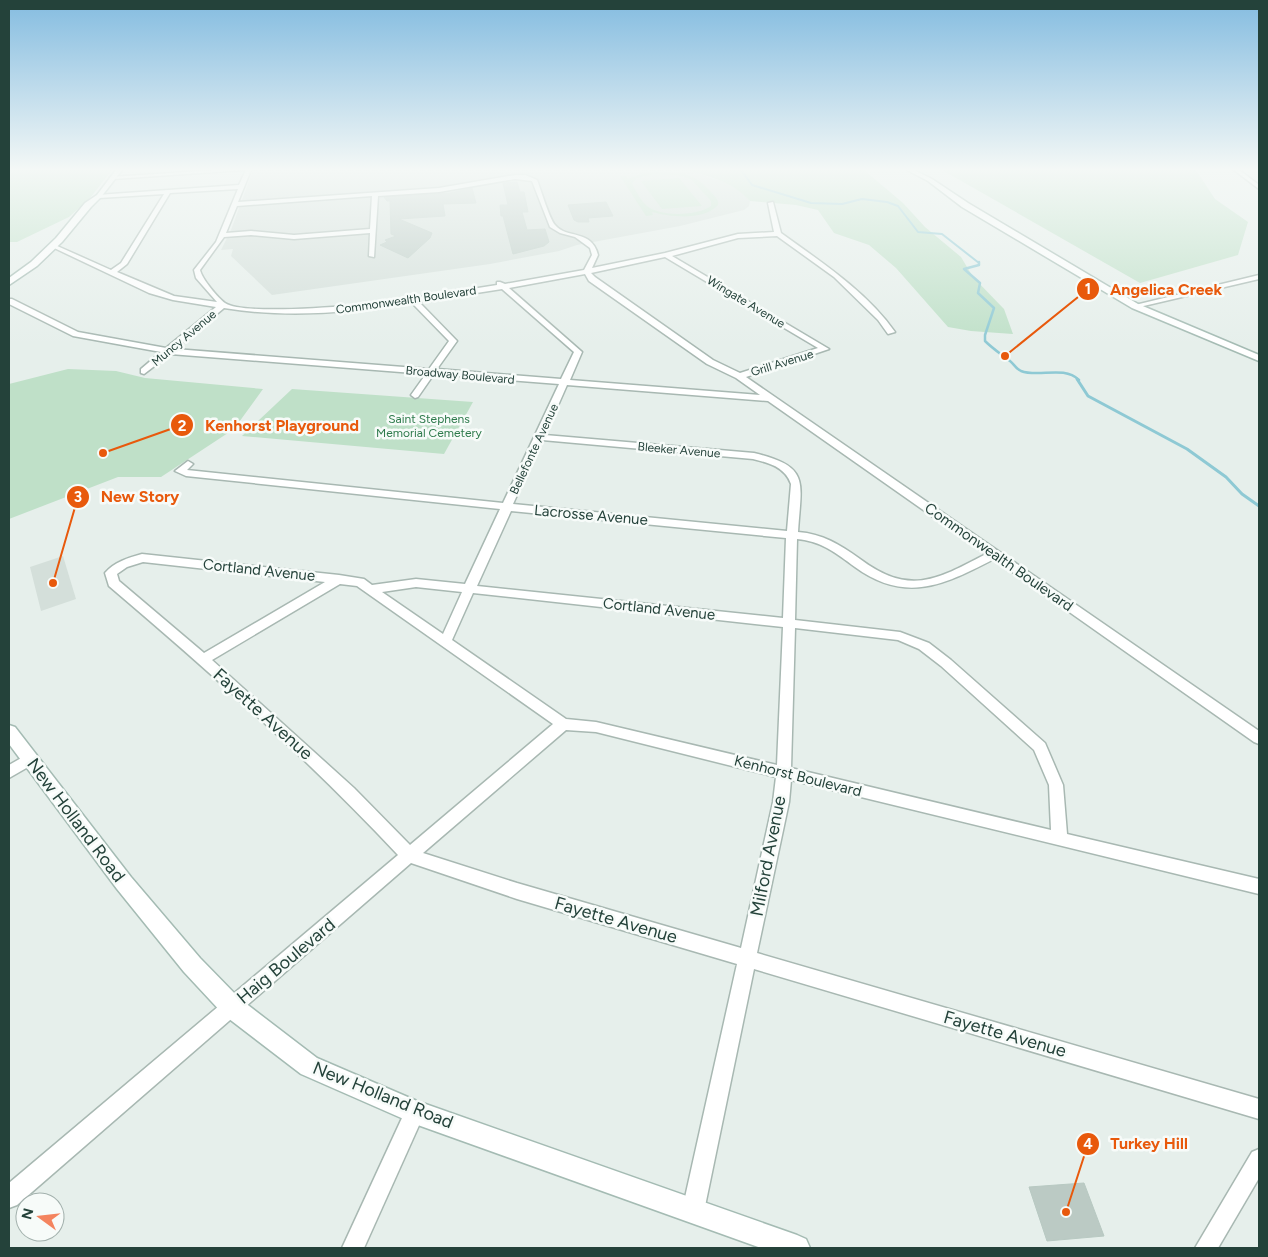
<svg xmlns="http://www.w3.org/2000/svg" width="1268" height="1257" font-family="Figtree,sans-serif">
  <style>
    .built { fill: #d4dfda }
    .green { fill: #bfe0c8; fill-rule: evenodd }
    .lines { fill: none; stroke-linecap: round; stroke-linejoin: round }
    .stream-far2 { stroke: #8ec9d4; stroke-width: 2 }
    .stream-far1 { stroke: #8ec9d4; stroke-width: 2.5 }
    .stream { stroke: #8ec9d4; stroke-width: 3 }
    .building { fill: #bbcac4; stroke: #b8c9c2 }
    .street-casing { stroke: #a8b8b2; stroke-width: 3 }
    .secondary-casing { stroke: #a4bbb3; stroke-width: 3 }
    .street { fill: #fff; fill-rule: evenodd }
    .secondary { fill: #fff; fill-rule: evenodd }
    .labels { text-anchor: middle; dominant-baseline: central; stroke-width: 5; stroke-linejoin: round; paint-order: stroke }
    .far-street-label { font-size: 12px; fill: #24423a; stroke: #f7fbf9 }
    .far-park-label { font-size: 12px; fill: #2d7a4b; stroke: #f7fbf9 }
    .street-label { font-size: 15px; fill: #24423a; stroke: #f7fbf9 }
    .near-street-label { font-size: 18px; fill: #24423a; stroke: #f7fbf9 }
    .leader { fill: none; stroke: #e8590c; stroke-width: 2 }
    .callout-dot { fill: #e8590c; stroke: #f7fbf9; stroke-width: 2 }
    .mark-label { font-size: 15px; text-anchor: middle; font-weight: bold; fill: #fff }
    .callout-label { font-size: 16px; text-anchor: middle; font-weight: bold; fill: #e8590c; stroke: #f7fbf9; stroke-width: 5; stroke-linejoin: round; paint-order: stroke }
  </style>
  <rect width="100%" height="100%" fill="#e6efeb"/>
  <!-- built -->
  <g class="built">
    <polygon points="253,170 686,170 727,183 742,192 750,201 749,206 744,210 680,226 577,245 559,251 490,264 272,295 231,256 233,249 221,250 231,230"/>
    <polygon points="63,556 76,599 41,611 30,567"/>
  </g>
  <!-- green -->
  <g class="green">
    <polygon points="9,170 112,170 90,198 69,217 17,242 9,242"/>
    <path d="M686,170h178l39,33 22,24 36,30 12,20 31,32 9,25 -42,-3 -23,-4 -52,-59 -27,-23 -35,-12 -16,-23 -22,-5 -46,-4c-18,-20 -40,-24 -64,-31z"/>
    <polygon points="942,170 1196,170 1215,199 1248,222 1238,255 1140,283"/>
    <path d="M657,172c26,0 37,1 54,20 4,5 8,7 7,13 -15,16 -47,12 -66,7l1,3 -7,1 -26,-40h6l2,3 10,-4zM654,174l23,1 14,4 20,22v5c-13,10 -51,11 -64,0 -6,-5 -12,-16 -15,-23l5,-5z"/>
    <polygon points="679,178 702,206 662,209 641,181"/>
    <polygon points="68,369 116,371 145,378 263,389 234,429 161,477 118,477 9,519 9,384"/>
    <polygon points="292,389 473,402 444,454 242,436"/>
  </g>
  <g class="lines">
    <!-- stream-far2 -->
    <polyline class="stream-far2" points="741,170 752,185 811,203 842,204 862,199 887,202 898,206 918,232 942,234 979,263"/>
    <!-- stream-far1 -->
    <path class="stream-far1" d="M979,262v3l-15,4 16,14 -2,10 16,15 -9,27v6c8,8 16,13 25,20 4,3 5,7 11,10 18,7 42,-6 58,9"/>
    <!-- stream -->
    <polyline class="stream" points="1077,379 1088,396 1187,449 1226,477 1242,494 1259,506"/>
  </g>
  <!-- building -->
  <g class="building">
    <polygon points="517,182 520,192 524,192 528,212 522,212 527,230 545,229 549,242 544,246 513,254 503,216 501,216 500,205 508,205 503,183"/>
    <polygon points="472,188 476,203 443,204 445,216 399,219 432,233 430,238 408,258 380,245 387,242 385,240 396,236 391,234 390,201 387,201 384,197 450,193"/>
    <polygon points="606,202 613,216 588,218 589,222 578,222 574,220 568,205"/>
    <polygon points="1084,1183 1104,1236 1047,1241 1029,1187"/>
  </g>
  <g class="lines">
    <!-- street casing -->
    <g class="street-casing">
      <g id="street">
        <polygon points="217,170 244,170 113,179 110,177"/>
        <path d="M246,170h5l-13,32 201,-14 76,-13h10l12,5c4,10 12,38 18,45 11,14 37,4 43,30l-6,13 73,-15 73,-19 36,-2 -6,-29 5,-1 8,31c40,29 85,58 114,99l-7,2 -10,-14 -44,-43 -57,-41 -39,2 -66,18 157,93 -83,28 513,354v13l-5,-2 -260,-183c-50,26 -88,45 -139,8 -19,-14 -34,-26 -58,-28l-2,81 105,12 29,11 22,17 94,83 18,42 4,49 192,45v15l-468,-114 -2,22 -32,151 502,146v20l-505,-150 -50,242 -3,8 -8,3 -8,-3 -3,-8 55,-247 -220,-65 -106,-36 -394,342 -8,3v-25l389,-328c-90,-96 -189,-184 -289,-269l-4,-13c9,-11 23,-15 37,-19l197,21 25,4 8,6 44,-6 49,5 35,-75 -314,-33 -11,-5 13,-10 5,3 -6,6 316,33 56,-119 -125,-10 -16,23 -3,1 -4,-3 15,-21 -256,-20 -26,20 -3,-1v-4l20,-17 -88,-16 -64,-32v-5h3l66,33 88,16 50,-41 -43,-7 -24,-7 -99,-47 5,-1 56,25 10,-7 43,-69 -65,4 -2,-3 142,-10zM515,179l17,2 18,46 10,6 15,4 15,11 2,7 -8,15 -79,14 -5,-2h-3v3l-82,13 -5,-3 -4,2 2,2c-28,5 -163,18 -183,4 -7,-5 -23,-24 -25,-33l24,-33 27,-2 43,4 76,-6 -1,23 5,1 4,-61 61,-4zM238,189l-22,53 -22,28 2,8 21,24 -43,-6 -57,-24 10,-8 43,-71zM372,196l-2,33 -76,6 -43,-4 -25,2 11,-27zM665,257l153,91 -78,25 -27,-13 -118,-83 -4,-4zM585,274l4,7 118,83 29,14 24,17 -190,-15 12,-28 -73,-64zM502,289l72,63 -13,27 -124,-10 20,-28 -38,-39zM412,303l37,38 -20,28 -254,-20 49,-41c61,10 127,5 188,-5zM567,385l201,16 218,153c-50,26 -76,42 -126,5 -21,-15 -37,-25 -62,-27 3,-51 13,-65 -44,-79l-209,-18zM542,440l211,19c16,4 32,8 38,25l-4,47 -274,-27zM511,511l275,27 -3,80 -306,-32zM143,562l182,20 -121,71 -85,-72 -2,-7 10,-7zM340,584l17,2 196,138 -143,121 -56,-57 -142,-128zM416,587l46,5 -19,42 -61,-42zM473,593l310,34 -6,138 -181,-43 -30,-3 -114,-79zM795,628l103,12 21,9 22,17 93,84 15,35 2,45 -260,-62zM566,730l30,2 180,45 -3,25 -32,146 -224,-65 -94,-30z"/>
        <polygon points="1234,170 1239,170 1259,185 1259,189"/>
        <polygon points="1259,275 1259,279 1135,308 1131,306"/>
        <polygon points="30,753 35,755 37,759 35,763 9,778 9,765"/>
        <polygon points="415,1102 422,1105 425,1112 364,1248 342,1248 408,1105"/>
        <polygon points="1259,1149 1259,1178 1218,1248 1195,1248 1252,1152"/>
      </g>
    </g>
    <!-- secondary casing -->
    <g class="secondary-casing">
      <g id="secondary">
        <polygon points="116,170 122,170 101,197 91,207 62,242 37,266 9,285 9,278 31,262 56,238 85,203 97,195"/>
        <polygon points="907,170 914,170 932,179 968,203 1138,304 1259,355 1259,361 1132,308 962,207 928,181"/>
        <polygon points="9,725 15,727 131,877 200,958 240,999 317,1058 417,1101 797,1235 806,1239 810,1248 761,1248 415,1124 301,1074 224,1015 184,972 117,889 9,744"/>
      </g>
    </g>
    <!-- street -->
    <use href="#street" class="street"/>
    <!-- secondary -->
    <use href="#secondary" class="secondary"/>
  </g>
  <!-- sky -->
  <linearGradient id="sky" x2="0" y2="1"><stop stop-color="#84bce0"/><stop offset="0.49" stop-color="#f4f8f6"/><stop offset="1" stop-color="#f4f8f6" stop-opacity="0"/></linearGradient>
  <rect width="1268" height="346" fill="url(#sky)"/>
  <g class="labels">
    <!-- far-street labels -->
    <g class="far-street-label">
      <text transform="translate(406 300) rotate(-8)">Commonwealth Boulevard</text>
      <text transform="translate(746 302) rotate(31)">Wingate Avenue</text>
      <text transform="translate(184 338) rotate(-40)">Muncy Avenue</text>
      <text transform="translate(782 363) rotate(-17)">Grill Avenue</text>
      <text transform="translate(460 375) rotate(5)">Broadway Boulevard</text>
      <text transform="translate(534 449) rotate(-65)">Bellefonte Avenue</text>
      <text transform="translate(679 450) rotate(5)">Bleeker Avenue</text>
    </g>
    <!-- far-park labels -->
    <g class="far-park-label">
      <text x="429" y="419">Saint Stephens<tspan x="429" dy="14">Memorial Cemetery</tspan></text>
    </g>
    <!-- street labels -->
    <g class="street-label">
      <text transform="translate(591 515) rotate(5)">Lacrosse Avenue</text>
      <text transform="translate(999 557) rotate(35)">Commonwealth Boulevard</text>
      <text transform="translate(259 570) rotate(6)">Cortland Avenue</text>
      <text transform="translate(659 609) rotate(6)">Cortland Avenue</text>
      <text transform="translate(798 776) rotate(14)">Kenhorst Boulevard</text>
    </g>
    <!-- near-street labels -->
    <g class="near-street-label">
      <text transform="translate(263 714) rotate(42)">Fayette Avenue</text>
      <text transform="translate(76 820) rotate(53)">New Holland Road</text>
      <text transform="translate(768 856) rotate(-79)">Milford Avenue</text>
      <text transform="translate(616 920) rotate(16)">Fayette Avenue</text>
      <text transform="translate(286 961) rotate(-40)">Haig Boulevard</text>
      <text transform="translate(1005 1034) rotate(16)">Fayette Avenue</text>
      <text transform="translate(383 1095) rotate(22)">New Holland Road</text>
    </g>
  </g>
  <!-- callouts -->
  <path class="leader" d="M1005 356L1088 289M103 453L182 425M53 583L78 497M1066 1212L1088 1144"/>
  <g class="callout-dot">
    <circle cx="1005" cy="356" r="5"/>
    <circle cx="103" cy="453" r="5"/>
    <circle cx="53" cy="583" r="5"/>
    <circle cx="1066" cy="1212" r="5"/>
    <circle cx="1088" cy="289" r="12"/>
    <circle cx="182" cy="425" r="12"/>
    <circle cx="78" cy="497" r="12"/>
    <circle cx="1088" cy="1144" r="12"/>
  </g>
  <g class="mark-label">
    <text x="1088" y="294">1</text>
    <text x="182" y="431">2</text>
    <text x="78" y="502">3</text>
    <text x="1088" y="1149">4</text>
  </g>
  <g class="callout-label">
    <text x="1166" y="295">Angelica Creek</text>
    <text x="282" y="431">Kenhorst Playground</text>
    <text x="140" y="502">New Story</text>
    <text x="1149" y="1149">Turkey Hill</text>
  </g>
  <!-- border -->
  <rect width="1268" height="1257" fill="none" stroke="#24423a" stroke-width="20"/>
  <!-- north arrow -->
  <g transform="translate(40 1217) rotate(285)"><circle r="24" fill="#f7fbf9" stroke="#a3b1ad"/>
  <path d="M0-4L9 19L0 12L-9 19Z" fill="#f4845f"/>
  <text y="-8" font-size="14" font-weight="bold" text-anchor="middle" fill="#24423a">N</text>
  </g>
</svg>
